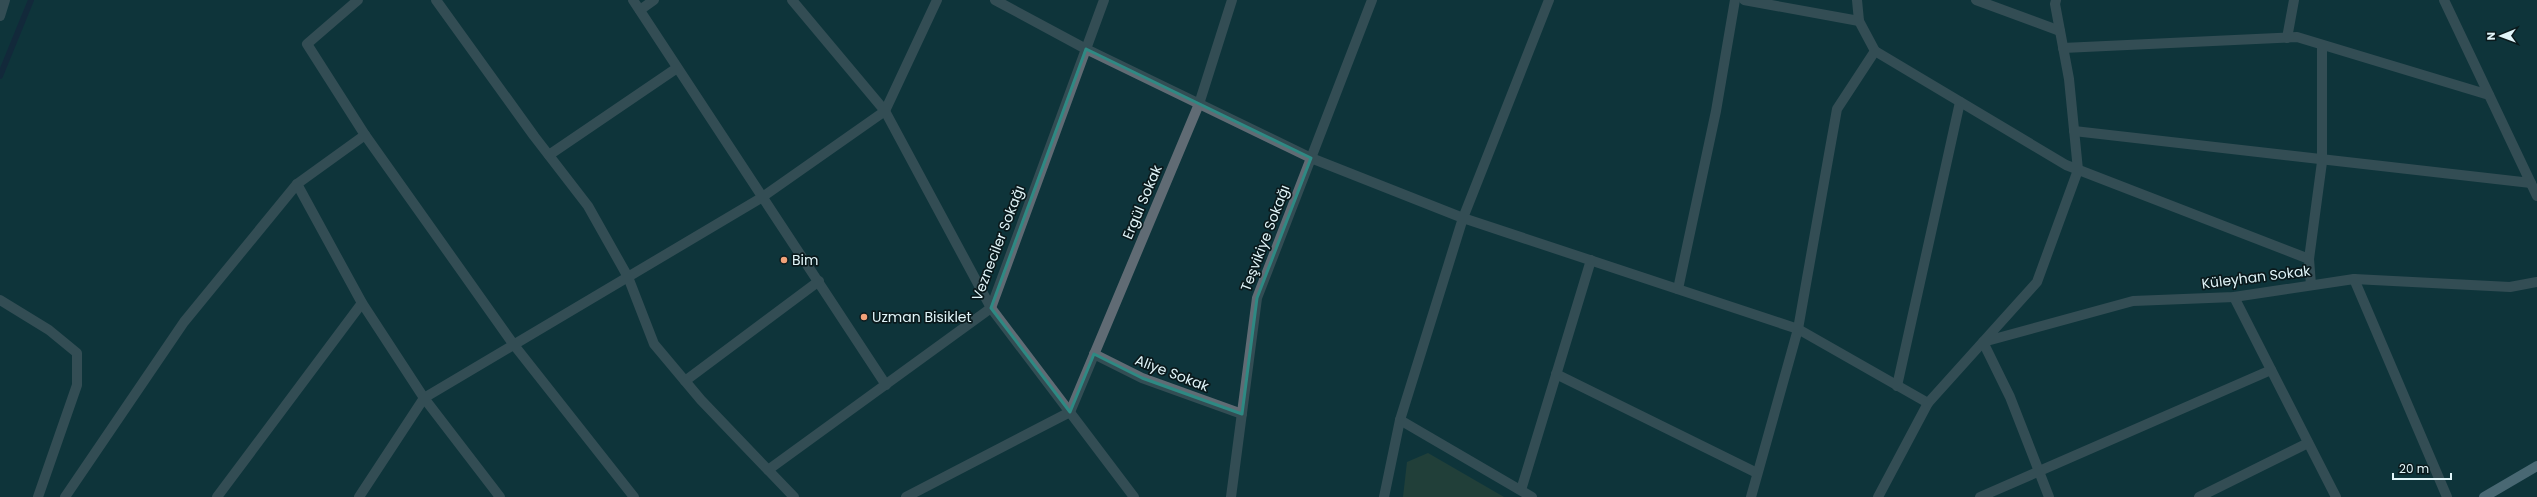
<svg xmlns="http://www.w3.org/2000/svg" width="2537" height="497" font-family="Poppins,sans-serif">
  <style>
    .green { fill: #384c39 }
    .lines { fill: none; stroke-linecap: round; stroke-linejoin: round }
    .stream { stroke: #171b3b; stroke-width: 6 }
    .minor { stroke: #606b74; stroke-width: 10 }
    .major { stroke: #90a6b9; stroke-width: 10 }
    .marked { fill: none; stroke: #2e8983; stroke-width: 3; stroke-linejoin: round }
    .poi-dot { fill: #f0a279; stroke: #0a191c; stroke-width: 1.5 }
    .labels { text-anchor: middle; dominant-baseline: central; stroke-width: 3.5; stroke-linejoin: round; paint-order: stroke }
    .street-label { font-size: 14px; fill: #e1f5f9; stroke: #0a191c }
    .poi-label { font-size: 14px; fill: #e1f5f9; stroke: #0a191c; text-anchor: start }
  </style>
  <rect width="100%" height="100%" fill="#0e343b"/>
  <!-- green -->
  <polygon class="green" points="1428,453 1504,497 1403,497 1407,462"/>
  <g class="lines">
    <!-- stream -->
    <polyline class="stream" points="0,76 31,0"/>
    <!-- minor -->
    <g class="minor">
      <polyline points="358,0 307,44 365,135 514,345 634,497"/>
      <polyline points="436,0 534,136 588,206 628,277 654,344 701,400 794,497"/>
      <polyline points="633,0 886,385"/>
      <polyline points="792,0 885,111 991,308 1134,497"/>
      <polyline points="995,0 1086,49 1311,158 1463,218 1798,329 1928,403"/>
      <polyline points="1744,0 1859,21"/>
      <polyline points="1857,0 1859,21 1875,51 2066,165 2309,259 2311,285"/>
      <polyline points="1976,0 2060,31"/>
      <polyline points="2444,0 2537,196"/>
      <polyline points="640,10 654,0"/>
      <polyline points="0,16 5,0"/>
      <polyline points="2287,38 2294,0"/>
      <polyline points="2063,48 2297,37 2489,95"/>
      <polyline points="2074,131 2531,183"/>
      <polyline points="549,155 677,68"/>
      <polyline points="297,184 362,303 424,398 500,497"/>
      <polyline points="2309,259 2322,162 2322,45"/>
      <polyline points="2354,279 2447,497"/>
      <polyline points="1678,289 1716,111 1735,0"/>
      <polyline points="2234,297 2336,497"/>
      <polyline points="0,300 49,330 77,353 77,385 38,497"/>
      <polyline points="1094,354 1142,378 1242,414"/>
      <polyline points="1556,374 1757,473"/>
      <polyline points="685,381 819,281"/>
      <polyline points="1897,386 1960,102"/>
      <polyline points="1400,420 1532,497"/>
      <polyline points="768,470 991,308 1104,0"/>
      <polyline points="1521,490 1591,260"/>
      <polyline points="65,497 184,322 297,184 365,135"/>
      <polyline points="217,497 362,303"/>
      <polyline points="359,497 424,398 761,198 885,111 937,0"/>
      <polyline points="906,497 1070,412 1199,104 1232,0"/>
      <polyline points="1231,497 1257,298 1372,0"/>
      <polyline points="1384,497 1400,420 1463,218 1549,0"/>
      <polyline points="1751,497 1798,329 1837,109 1875,51"/>
      <polyline points="1878,497 1928,403 2037,282 2078,170 2069,79 2055,4 2056,0"/>
      <polyline points="1980,497 2271,370"/>
      <polyline points="2049,497 2010,397 1983,342 2133,301 2234,297 2354,279 2510,287 2537,282"/>
      <polyline points="2199,497 2308,443"/>
    </g>
    <!-- major -->
    <polyline class="major" points="2484,497 2537,466"/>
  </g>
  <!-- marked area -->
  <path d="M0 0H2537V497H0ZM1086,49l225,109 -54,140 -15,116 -100,-36 -48,-24 -24,58 -79,-104z" fill="#0e343b" fill-opacity=".55" fill-rule="evenodd"/>
  <path class="marked" d="M1086,49l225,109 -54,140 -15,116 -100,-36 -48,-24 -24,58 -79,-104z"/>
  <!-- markers -->
  <g class="poi-dot">
    <circle cx="784" cy="260" r="4"/>
    <circle cx="864" cy="317" r="4"/>
  </g>
  <g class="labels">
    <!-- street labels -->
    <g class="street-label">
      <text transform="translate(1142 202) rotate(-67)">Ergül Sokak</text>
      <text transform="translate(1265 238) rotate(-69)">Teşvikiye Sokağı</text>
      <text transform="translate(998 243) rotate(-69)">Vezneciler Sokağı</text>
      <text transform="translate(2256 277) rotate(-7)">Küleyhan Sokak</text>
      <text transform="translate(1172 373) rotate(21)">Aliye Sokak</text>
    </g>
    <!-- poi labels -->
    <g class="poi-label">
      <text x="792" y="260">Bim</text>
      <text x="872" y="317">Uzman Bisiklet</text>
    </g>
  </g>
  <!-- north arrow -->
  <g transform="translate(2501 36) rotate(269)" stroke="#0a191c" stroke-width="3" paint-order="stroke">
  <path d="M0-3L7 15L0 10L-7 15Z" fill="#e1f5f9"/>
  <text y="-6" font-size="11" font-weight="bold" text-anchor="middle" fill="#e1f5f9">N</text>
  </g>
  <!-- scale -->
  <path d="M2393 473v6h58v-6" fill="none" stroke="#e1f5f9" stroke-width="2"/>
  <text x="2399" y="473" font-size="12" fill="#e1f5f9" stroke="#0a191c" stroke-width="3" paint-order="stroke">20 m</text>
</svg>
